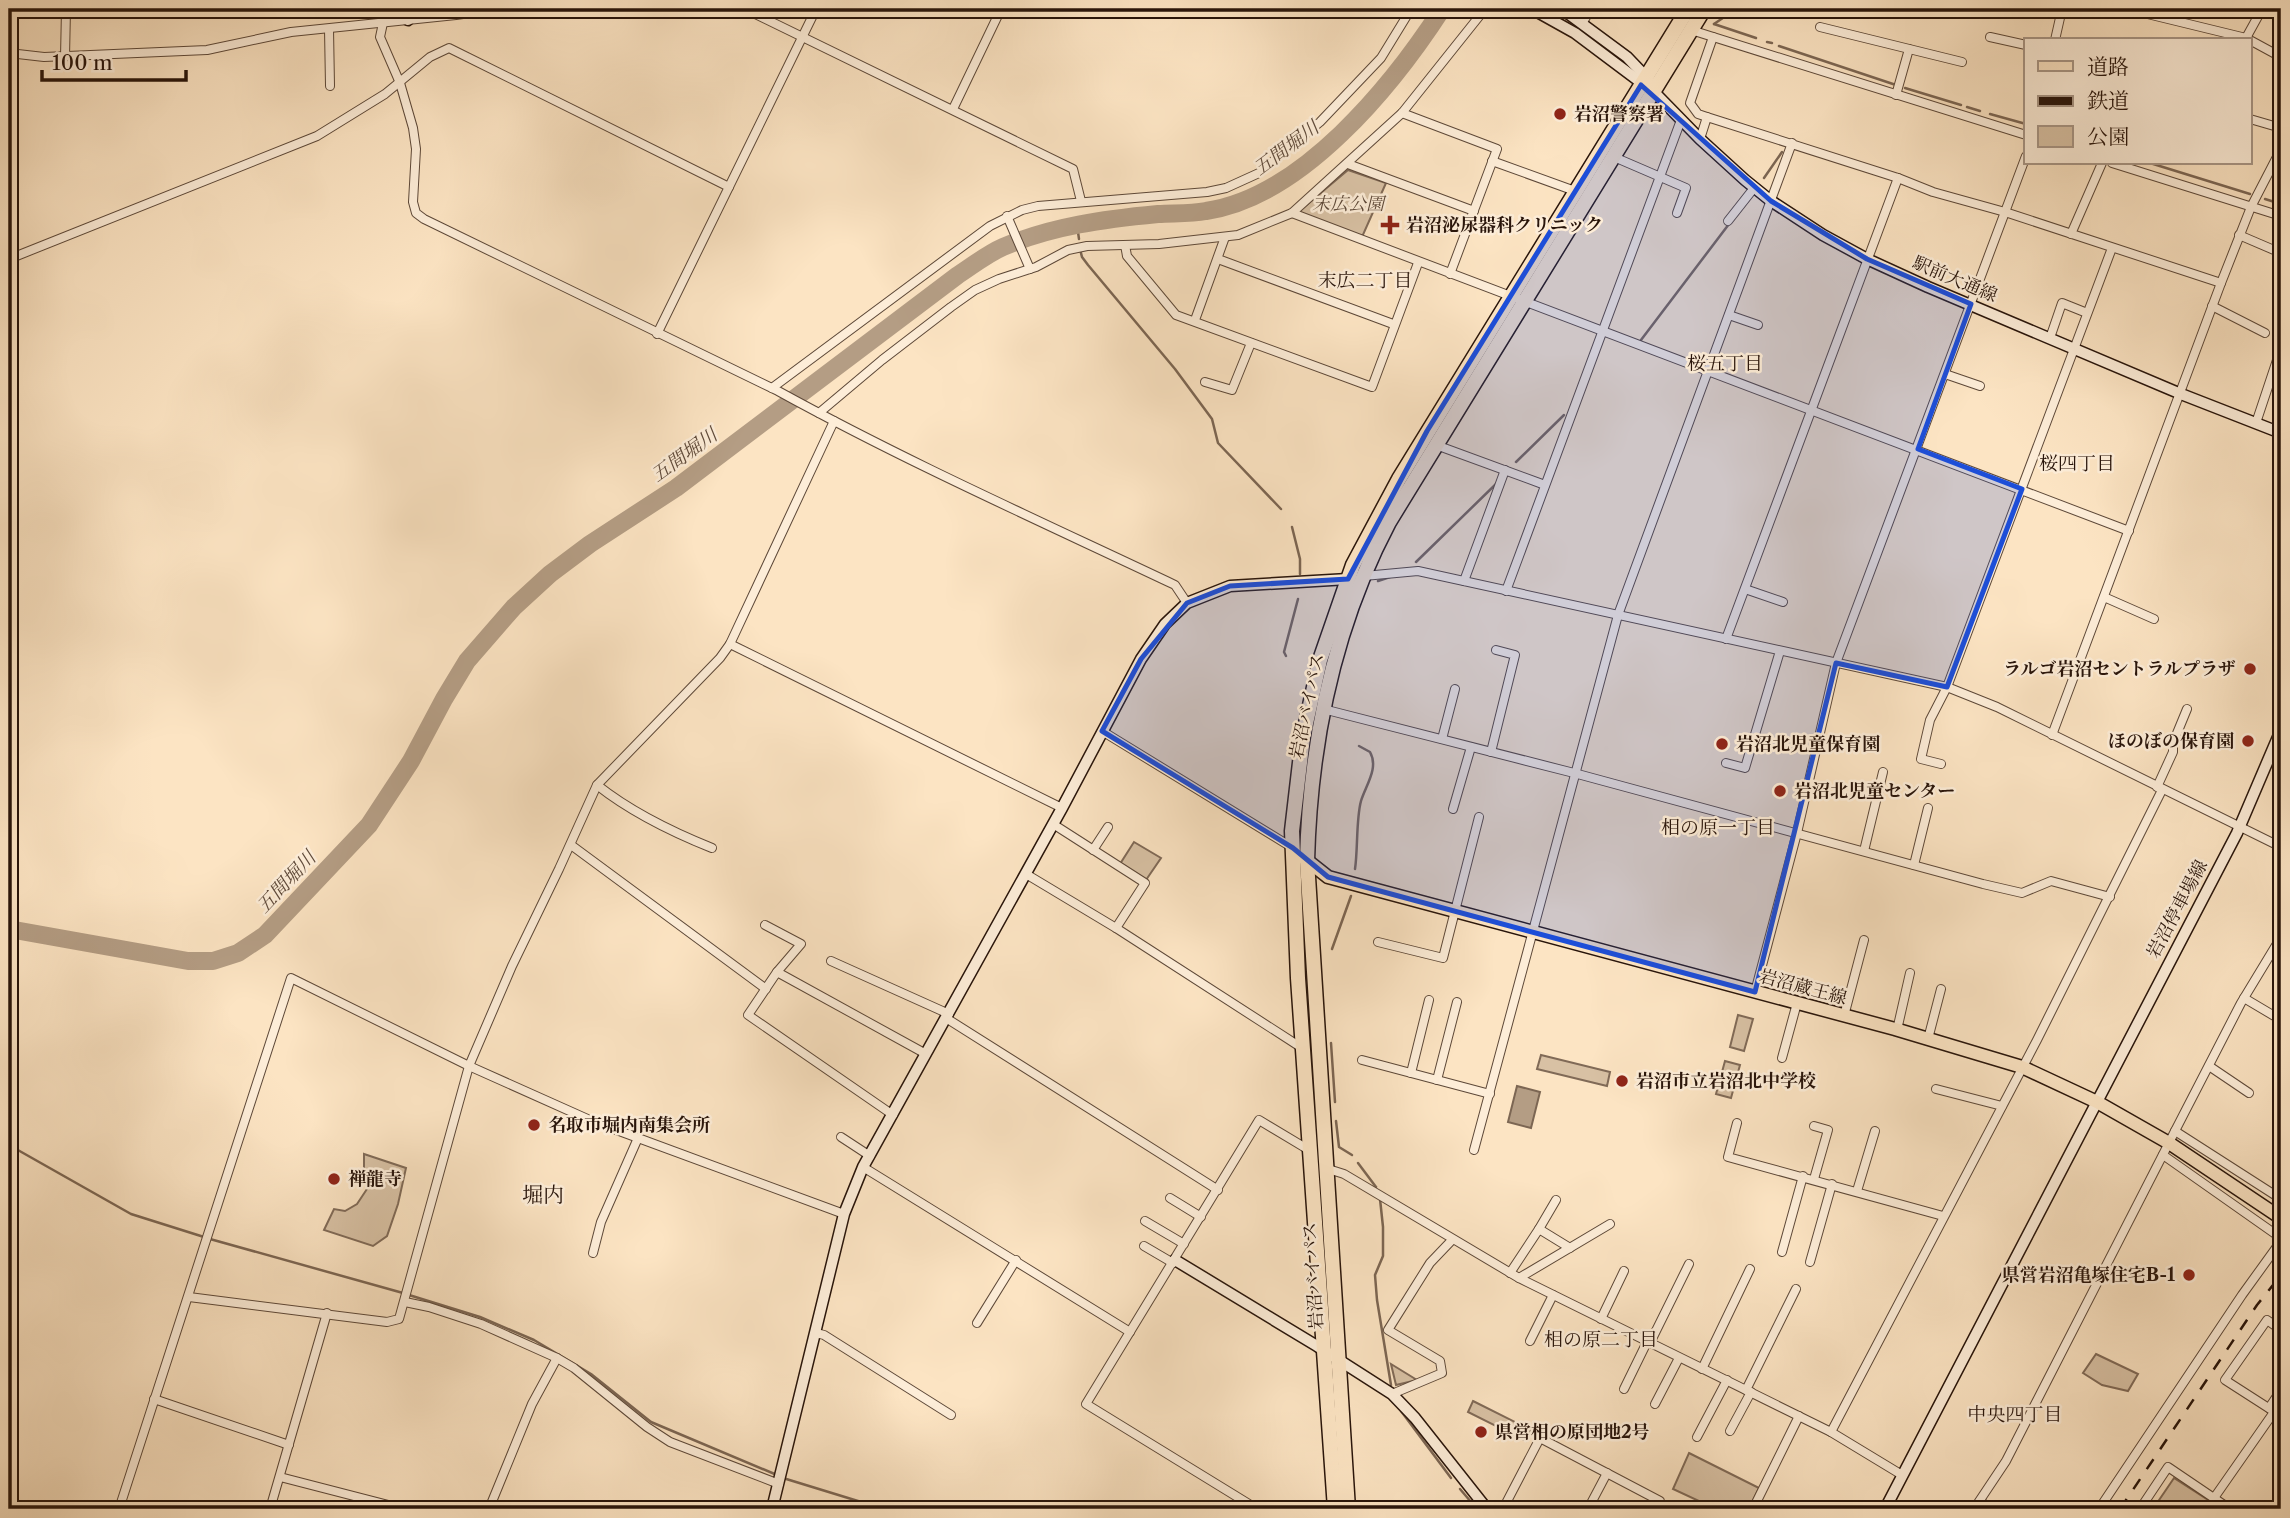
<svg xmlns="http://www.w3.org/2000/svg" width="2290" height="1518" font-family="'Libre Caslon Text','Noto Serif JP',serif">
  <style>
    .green { fill: #d8c1a4; stroke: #806a57; stroke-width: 2 }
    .water { fill: #b49d84; stroke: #7c6653; stroke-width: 2 }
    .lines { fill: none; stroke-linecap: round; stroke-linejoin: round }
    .stream { stroke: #7c6653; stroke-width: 2.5 }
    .river { stroke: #b49d84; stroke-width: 18 }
    .street-casing { stroke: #5d4838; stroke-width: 10 }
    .secondary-casing { stroke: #28140a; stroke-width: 13 }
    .primary-casing { stroke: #28140a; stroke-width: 15 }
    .highway-casing { stroke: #28140a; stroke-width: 17 }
    .street { stroke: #fdedd8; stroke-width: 8 }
    .secondary { stroke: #fdedd8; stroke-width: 10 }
    .primary { stroke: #fce4c3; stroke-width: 12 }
    .highway { stroke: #fce4c3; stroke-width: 14 }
    .rail { stroke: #28140a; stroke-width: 2.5; stroke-dasharray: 12 12; stroke-linecap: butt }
    .marked { fill: #1d4ed8; fill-opacity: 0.2; stroke: #1d4ed8; stroke-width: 5; stroke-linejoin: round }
    .poi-dot { fill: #8f2418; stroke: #fdedd8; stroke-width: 2.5 }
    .labels { text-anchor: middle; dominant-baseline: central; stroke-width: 5; stroke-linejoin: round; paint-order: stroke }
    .poi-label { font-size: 18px; font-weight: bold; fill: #28140a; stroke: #fdedd8; text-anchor: start }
    .park-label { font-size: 18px; font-style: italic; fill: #5d4838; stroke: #fdedd8 }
    .street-label { font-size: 18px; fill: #28140a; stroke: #fdedd8 }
    .water-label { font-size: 19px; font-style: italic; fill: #604b3b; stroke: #fdedd8 }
    .neighbourhood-label { font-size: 19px; fill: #28140a; stroke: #fdedd8 }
    .quarter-label { font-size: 21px; fill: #28140a; stroke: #fdedd8 }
  </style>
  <rect width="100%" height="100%" fill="#fce4c3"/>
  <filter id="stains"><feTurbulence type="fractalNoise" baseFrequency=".00286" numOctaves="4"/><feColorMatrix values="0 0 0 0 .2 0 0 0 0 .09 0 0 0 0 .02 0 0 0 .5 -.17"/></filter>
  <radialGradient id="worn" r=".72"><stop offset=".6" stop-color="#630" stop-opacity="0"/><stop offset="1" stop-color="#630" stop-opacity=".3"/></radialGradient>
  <!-- green -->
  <g class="green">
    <polygon points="1348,170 1386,183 1362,237 1297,213"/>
    <polygon points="1134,842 1161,858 1146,880 1120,864"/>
    <polygon points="1738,1015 1753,1019 1744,1051 1730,1047"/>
    <polygon points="1541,1055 1610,1072 1607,1086 1537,1069"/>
    <polygon points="1725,1061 1740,1065 1731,1098 1716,1094"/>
    <polygon points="364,1154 406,1168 398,1204 387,1236 373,1246 324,1230 334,1209 345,1211 357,1204 369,1186 364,1174"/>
    <polygon points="2096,1354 2138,1374 2128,1391 2102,1385 2083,1373"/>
    <polygon points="1391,1364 1417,1380 1396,1385"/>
    <polygon points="1473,1401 1531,1430 1526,1441 1468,1412"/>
    <polygon points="1689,1453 1759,1488 1749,1509 1716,1509 1673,1489"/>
    <polygon points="2174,1478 2219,1507 2218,1509 2153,1509"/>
  </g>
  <!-- water -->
  <polygon class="water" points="1517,1086 1540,1092 1531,1128 1508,1122"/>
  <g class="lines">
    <!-- stream -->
    <g class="stream">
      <polyline points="1668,9 1670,9"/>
      <polyline points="1714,24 1756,38"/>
      <polyline points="1714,24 1736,9"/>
      <polyline points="1767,42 1772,43"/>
      <polyline points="1779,46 1896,85"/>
      <polyline points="1905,88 1961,105"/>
      <polyline points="1967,107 1980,111"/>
      <polyline points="1990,114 2026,124"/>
      <polyline points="2150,163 2250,194"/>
      <polyline points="1764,178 1782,152"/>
      <polyline points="2265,199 2281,204"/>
      <polyline points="1077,225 1079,239"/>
      <polyline points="1080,249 1082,257 1088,265 1175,369 1212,419 1218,443 1281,509"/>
      <polyline points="1641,340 1729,224"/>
      <polyline points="1516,462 1564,415"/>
      <polyline points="1292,527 1300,559 1300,574"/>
      <polyline points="1416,562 1497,483"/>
      <polyline points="1378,581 1390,577"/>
      <polyline points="1286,656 1284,652 1298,599"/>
      <path d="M1355,869c3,-20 1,-50 6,-68 5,-16 18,-33 9,-49l-11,-6"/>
      <polyline points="1332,949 1351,896"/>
      <polyline points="1331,1043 1335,1102"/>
      <polyline points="1336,1121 1339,1147 1352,1155"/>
      <polyline points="9,1145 131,1214 204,1237"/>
      <polyline points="1358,1163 1376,1187"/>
      <polyline points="1380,1199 1383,1227 1383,1256 1375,1275 1377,1300 1391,1385"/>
      <polyline points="210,1239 403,1293"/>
      <polyline points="409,1295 480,1317 534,1340 591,1374 651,1422 777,1475"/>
      <polyline points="1401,1411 1451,1478"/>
      <polyline points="783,1478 884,1509"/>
      <polyline points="1460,1489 1477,1509"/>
    </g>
    <!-- river -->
    <path class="river" d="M9,929l179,32h25l25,-8 27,-18 104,-110 42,-64 33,-62 23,-38 47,-54 36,-33 40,-30 86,-56 282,-213c14,-9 29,-21 45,-28 49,-21 102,-28 155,-33 16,-1 32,0 48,-3 96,-14 186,-125 236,-202"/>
    <!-- street casing -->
    <g class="street-casing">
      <g id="street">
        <polyline points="745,9 1073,169 1081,201"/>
        <polyline points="2127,9 2246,38 2281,57"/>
        <polyline points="1583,22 1591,9"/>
        <path d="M383,23l-3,14 20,46 13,45 3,21 -3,53 3,11 8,6 354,172c129,71 264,131 397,194l12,18"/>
        <polyline points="1820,27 1962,62"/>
        <polyline points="329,29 330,86"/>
        <polyline points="1691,30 2026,135"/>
        <polyline points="1990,37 2026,45"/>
        <polyline points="2246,38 2262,9"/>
        <polyline points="2055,40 2062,9"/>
        <polyline points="9,53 44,57 207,50 291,32 456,15 498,9"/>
        <polyline points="65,57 66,9"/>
        <polyline points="1896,95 1909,49"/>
        <polyline points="953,109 1001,9"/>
        <polyline points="1402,113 1497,149 1450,274"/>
        <polyline points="1707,117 1698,114 1690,103 1713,37"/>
        <polyline points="2250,119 2281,128"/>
        <polyline points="1700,139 1707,117 1898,178 1933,192 2005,212 2221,283"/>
        <polyline points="1614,157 1686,188 1677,213"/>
        <polyline points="1492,161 1575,191"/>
        <polyline points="2112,163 2281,216"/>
        <polyline points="1348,164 1474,211"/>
        <polyline points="1292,213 2129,531"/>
        <polyline points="1007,216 1030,269"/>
        <polyline points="1728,221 1754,188"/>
        <polyline points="2071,234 2102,163"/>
        <polyline points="2239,235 2281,253"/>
        <polyline points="1125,245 1127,256 1176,315 1372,387 1418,263"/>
        <polyline points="9,259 317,136 385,94 430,57 449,48 729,187"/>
        <polyline points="1218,259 1393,324"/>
        <polyline points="2212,306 2265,333"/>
        <polyline points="1729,315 1758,325"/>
        <polyline points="1195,320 1225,237"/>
        <polyline points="657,334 816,9"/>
        <polyline points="2050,338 2062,303 2087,313"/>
        <polyline points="1945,374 1980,386"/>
        <polyline points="1205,382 1232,390 1251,343"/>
        <polyline points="772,388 990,226 1022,210 1038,206 1207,192 1226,188 1259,173 1320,122 1381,58 1411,9"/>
        <polyline points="819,413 882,360 951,307 975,290 999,279 1036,267 1068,250 1087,246 1159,244 1238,235 1292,213 1402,113 1485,9"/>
        <polyline points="2256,423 2281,348"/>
        <polyline points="1436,445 1545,485"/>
        <polyline points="1364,576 1418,571 1947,687 1997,707 2281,847"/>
        <polyline points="1464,581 1505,470"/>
        <polyline points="1745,589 1783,602"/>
        <polyline points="1506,591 1681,120"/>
        <polyline points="2104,597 2154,619"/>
        <polyline points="1726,639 1898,178"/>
        <polyline points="730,644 1062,808"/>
        <polyline points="1323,709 1574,773 1983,884 2022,893 2051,881 2110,897"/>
        <polyline points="1102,731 1293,848"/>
        <polyline points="2052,735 2221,283 2251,207 2281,149"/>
        <polyline points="1442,739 1455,689"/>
        <polyline points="1491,752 1515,655 1496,650"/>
        <polyline points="1726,763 1745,768 1780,651"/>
        <polyline points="1941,764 1921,759 1930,720 1947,687 2112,248"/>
        <path d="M597,785c34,27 75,47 115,63"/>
        <polyline points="2157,787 2173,752 2173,743 2187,709"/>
        <polyline points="1453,809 1471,747"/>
        <polyline points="1053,824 1145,883 1116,928"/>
        <polyline points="571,845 766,989"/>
        <polyline points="1093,850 1108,827"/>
        <polyline points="1864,851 1883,772"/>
        <polyline points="1914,865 1928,808"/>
        <polyline points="1026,874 1116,928 1302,1048"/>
        <polyline points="765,925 801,944 777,972"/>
        <polyline points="1378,942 1443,958 1479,817"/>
        <polyline points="831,961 949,1014"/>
        <polyline points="1755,992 1797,833 1836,663 2026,156"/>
        <polyline points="2244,998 2281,1020"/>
        <polyline points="1844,1016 1864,940"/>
        <polyline points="946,1018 1218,1190"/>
        <polyline points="1897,1030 1910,973"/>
        <polyline points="1928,1039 1941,989"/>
        <polyline points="1782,1058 1797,1003"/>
        <polyline points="1362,1060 1490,1094"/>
        <polyline points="2209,1066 2249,1093"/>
        <polyline points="1411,1073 1429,1000"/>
        <polyline points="1437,1080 1457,1002"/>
        <polyline points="1936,1089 2002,1106"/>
        <polyline points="893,1115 748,1015 777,972 926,1054"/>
        <polyline points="1737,1123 1728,1157 1943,1216"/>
        <polyline points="2175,1131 2241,1003 2281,937"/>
        <polyline points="841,1137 870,1156"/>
        <polyline points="1474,1150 1618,615 1792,143"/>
        <polyline points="2163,1155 2281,1238"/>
        <polyline points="863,1167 1130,1332"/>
        <polyline points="1325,1168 1344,1174 1519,1278 1831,1432 1902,1475"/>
        <polyline points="1814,1179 1828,1130 1814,1126"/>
        <polyline points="1857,1191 1875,1131"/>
        <polyline points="1170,1198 1201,1217"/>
        <polyline points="1145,1221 1184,1244"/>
        <polyline points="1539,1229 1556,1200"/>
        <polyline points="1144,1246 1173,1263"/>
        <polyline points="1782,1252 1803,1176"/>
        <polyline points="593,1253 601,1222 638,1138"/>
        <polyline points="1810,1262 1832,1184"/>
        <polyline points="1510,1273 1539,1229 1570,1248"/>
        <polyline points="1519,1278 1610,1224"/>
        <polyline points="189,1297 387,1322 399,1319 469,1066 512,966 559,869 597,785 720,658 730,644 834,421"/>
        <polyline points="405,1302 429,1307 481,1324 557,1358 574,1368 647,1427 670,1442 779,1484"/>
        <polyline points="1601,1319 1624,1271"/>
        <polyline points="977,1323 1016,1260"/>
        <polyline points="2281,1330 2267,1320 2225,1380 2281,1416"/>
        <polyline points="816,1333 824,1335 951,1415"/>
        <polyline points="1530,1341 1553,1295"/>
        <polyline points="1650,1343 1689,1264"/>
        <polyline points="1702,1369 1750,1269"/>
        <polyline points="1624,1389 1647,1342"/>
        <polyline points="1746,1390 1796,1289"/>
        <polyline points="1392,1394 1442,1373 1440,1361 1388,1330 1430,1263 1452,1240"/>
        <polyline points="154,1399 289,1445"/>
        <polyline points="1655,1404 1679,1358"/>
        <polyline points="2269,1408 2281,1390"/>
        <polyline points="1730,1431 1751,1392"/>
        <polyline points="1831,1432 2037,1040 2162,790"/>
        <polyline points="1697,1437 1727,1380"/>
        <polyline points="280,1477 404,1509"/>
        <polyline points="2214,1498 2274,1412"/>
        <polyline points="1980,1501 1991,1509"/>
        <polyline points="119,1509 291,978 469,1066 592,1121 844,1214"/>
        <polyline points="270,1509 327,1313"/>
        <polyline points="489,1509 532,1404 557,1358"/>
        <polyline points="1257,1509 1086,1404 1259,1120 1309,1150"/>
        <polyline points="1503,1509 1540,1438 1660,1501 1661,1509"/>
        <polyline points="1588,1509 1607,1473"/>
        <polyline points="1753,1509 1799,1416"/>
        <polyline points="1974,1509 2006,1461 2175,1131 2281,1199"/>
        <polyline points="2099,1509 2242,1295 2281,1241"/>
        <polyline points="2140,1509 2168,1467 2230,1509"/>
      </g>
    </g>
    <!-- secondary casing -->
    <g class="secondary-casing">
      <g id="secondary">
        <polyline points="1532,9 1575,33 1655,93 1700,139 1745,180 1771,201 1823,235 1867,259 1928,287 2181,394 2281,433"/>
        <polyline points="1562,9 1627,57 1649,80"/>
        <polyline points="408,20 412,9"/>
        <polyline points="1175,1260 1317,1346 1392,1394 1415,1418 1487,1509"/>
        <polyline points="772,1509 844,1214 863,1167 1062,808 1141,659 1165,624 1187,603 1230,586 1348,579"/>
        <polyline points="1885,1509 2237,833 2281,730"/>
      </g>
    </g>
    <!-- primary casing -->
    <g class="primary-casing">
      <polyline id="primary" points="1304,858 1328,877 1895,1029 2022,1067 2097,1102 2169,1143 2281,1218"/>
    </g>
    <!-- highway casing -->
    <g class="highway-casing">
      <g id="highway">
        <polyline points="1335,1509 1298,978 1292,831 1303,737 1320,660 1353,565 1399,479 1688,9"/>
        <path d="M1348,1509l-41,-648c3,-117 27,-235 82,-339l315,-513"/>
      </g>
    </g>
    <!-- street -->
    <use href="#street" class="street"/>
    <!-- secondary -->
    <use href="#secondary" class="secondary"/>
    <!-- primary -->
    <use href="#primary" class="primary"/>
    <!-- highway -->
    <use href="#highway" class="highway"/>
    <!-- rail -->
    <polyline class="rail" points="2120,1509 2257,1305 2281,1275"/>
  </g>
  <!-- marked area -->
  <path class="marked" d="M1641,85l130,116 96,58 104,45 -53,145 104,40 -75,198 -111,-24 -81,329 -427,-115 -35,-29 -191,-117 39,-72 46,-56 43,-17 118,-7 79,-148z"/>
  <!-- markers -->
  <g class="poi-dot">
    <circle cx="1560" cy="114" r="7"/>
    <path d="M1386.5 214.5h7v7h7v7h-7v7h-7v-7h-7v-7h7z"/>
    <circle cx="2250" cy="669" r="7"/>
    <circle cx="2248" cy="741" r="7"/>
    <circle cx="1722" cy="744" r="7"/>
    <circle cx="1780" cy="791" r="7"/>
    <circle cx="1622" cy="1081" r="7"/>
    <circle cx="534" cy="1125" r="7"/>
    <circle cx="334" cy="1179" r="7"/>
    <circle cx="2189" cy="1275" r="7"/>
    <circle cx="1481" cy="1432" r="7"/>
  </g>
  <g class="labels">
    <!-- poi labels -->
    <g class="poi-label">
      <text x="1574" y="114">岩沼警察署</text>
      <text x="1406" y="225">岩沼泌尿器科クリニック</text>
      <text x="2236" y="669" text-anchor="end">ラルゴ岩沼セントラルプラザ</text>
      <text x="2234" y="741" text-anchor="end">ほのぼの保育園</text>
      <text x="1736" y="744">岩沼北児童保育園</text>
      <text x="1794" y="791">岩沼北児童センター</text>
      <text x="1636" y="1081">岩沼市立岩沼北中学校</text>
      <text x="548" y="1125">名取市堀内南集会所</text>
      <text x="348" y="1179">禅龍寺</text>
      <text x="2175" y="1275" text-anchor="end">県営岩沼亀塚住宅B-1</text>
      <text x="1495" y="1432">県営相の原団地2号</text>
    </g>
    <!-- park labels -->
    <g class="park-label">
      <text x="1348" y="204">末広公園</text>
    </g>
    <!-- street labels -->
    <g class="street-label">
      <text transform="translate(1955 279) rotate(23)">駅前大通線</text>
      <text transform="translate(1307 706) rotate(-78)">岩沼バイパス</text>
      <text transform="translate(2177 909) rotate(-62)">岩沼停車場線</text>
      <text transform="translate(1803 987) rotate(15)">岩沼蔵王線</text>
      <text transform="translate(1313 1276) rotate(-94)">岩沼バイパス</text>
    </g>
    <!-- water labels -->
    <g class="water-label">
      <text transform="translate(1286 148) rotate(-37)">五間堀川</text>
      <text transform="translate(684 455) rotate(-36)">五間堀川</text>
      <text transform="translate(286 882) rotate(-47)">五間堀川</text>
    </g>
    <!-- neighbourhood labels -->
    <g class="neighbourhood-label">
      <text x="1365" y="280">末広二丁目</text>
      <text x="1725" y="363">桜五丁目</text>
      <text x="2077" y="463">桜四丁目</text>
      <text x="1718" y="827">相の原一丁目</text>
      <text x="1601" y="1339">相の原二丁目</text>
      <text x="2015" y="1414">中央四丁目</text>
    </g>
    <!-- quarter labels -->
    <g class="quarter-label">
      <text x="543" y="1194">堀内</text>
    </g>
  </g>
  <!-- margin -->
  <rect width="2290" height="1518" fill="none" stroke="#fce4c3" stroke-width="35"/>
  <rect x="10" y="10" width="2269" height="1497" fill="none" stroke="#28140a" stroke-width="3.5"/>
  <rect x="18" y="18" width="2255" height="1483" fill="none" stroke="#28140a" stroke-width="2"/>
  <!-- legend -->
  <rect x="2024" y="38" width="228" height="126" fill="#fdedd8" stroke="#a89686" stroke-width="2"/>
  <rect x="2038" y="61" width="35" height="10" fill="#fce4c3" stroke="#a89686" stroke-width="2"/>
  <text x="2087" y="74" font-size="21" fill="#28140a">道路</text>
  <rect x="2038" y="96" width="35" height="10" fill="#28140a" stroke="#a89686" stroke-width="2"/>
  <text x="2087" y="108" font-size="21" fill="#28140a">鉄道</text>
  <rect x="2038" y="126" width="35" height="21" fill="#d8c1a4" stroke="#a89686" stroke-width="2"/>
  <text x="2087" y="144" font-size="21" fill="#28140a">公園</text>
  <!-- scale -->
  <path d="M42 70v10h144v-10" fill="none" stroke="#28140a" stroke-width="3.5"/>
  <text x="52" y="70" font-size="21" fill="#28140a" stroke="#fdedd8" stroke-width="5" paint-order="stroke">100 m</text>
  <rect width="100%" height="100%" filter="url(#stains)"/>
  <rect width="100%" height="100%" fill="url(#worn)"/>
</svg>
